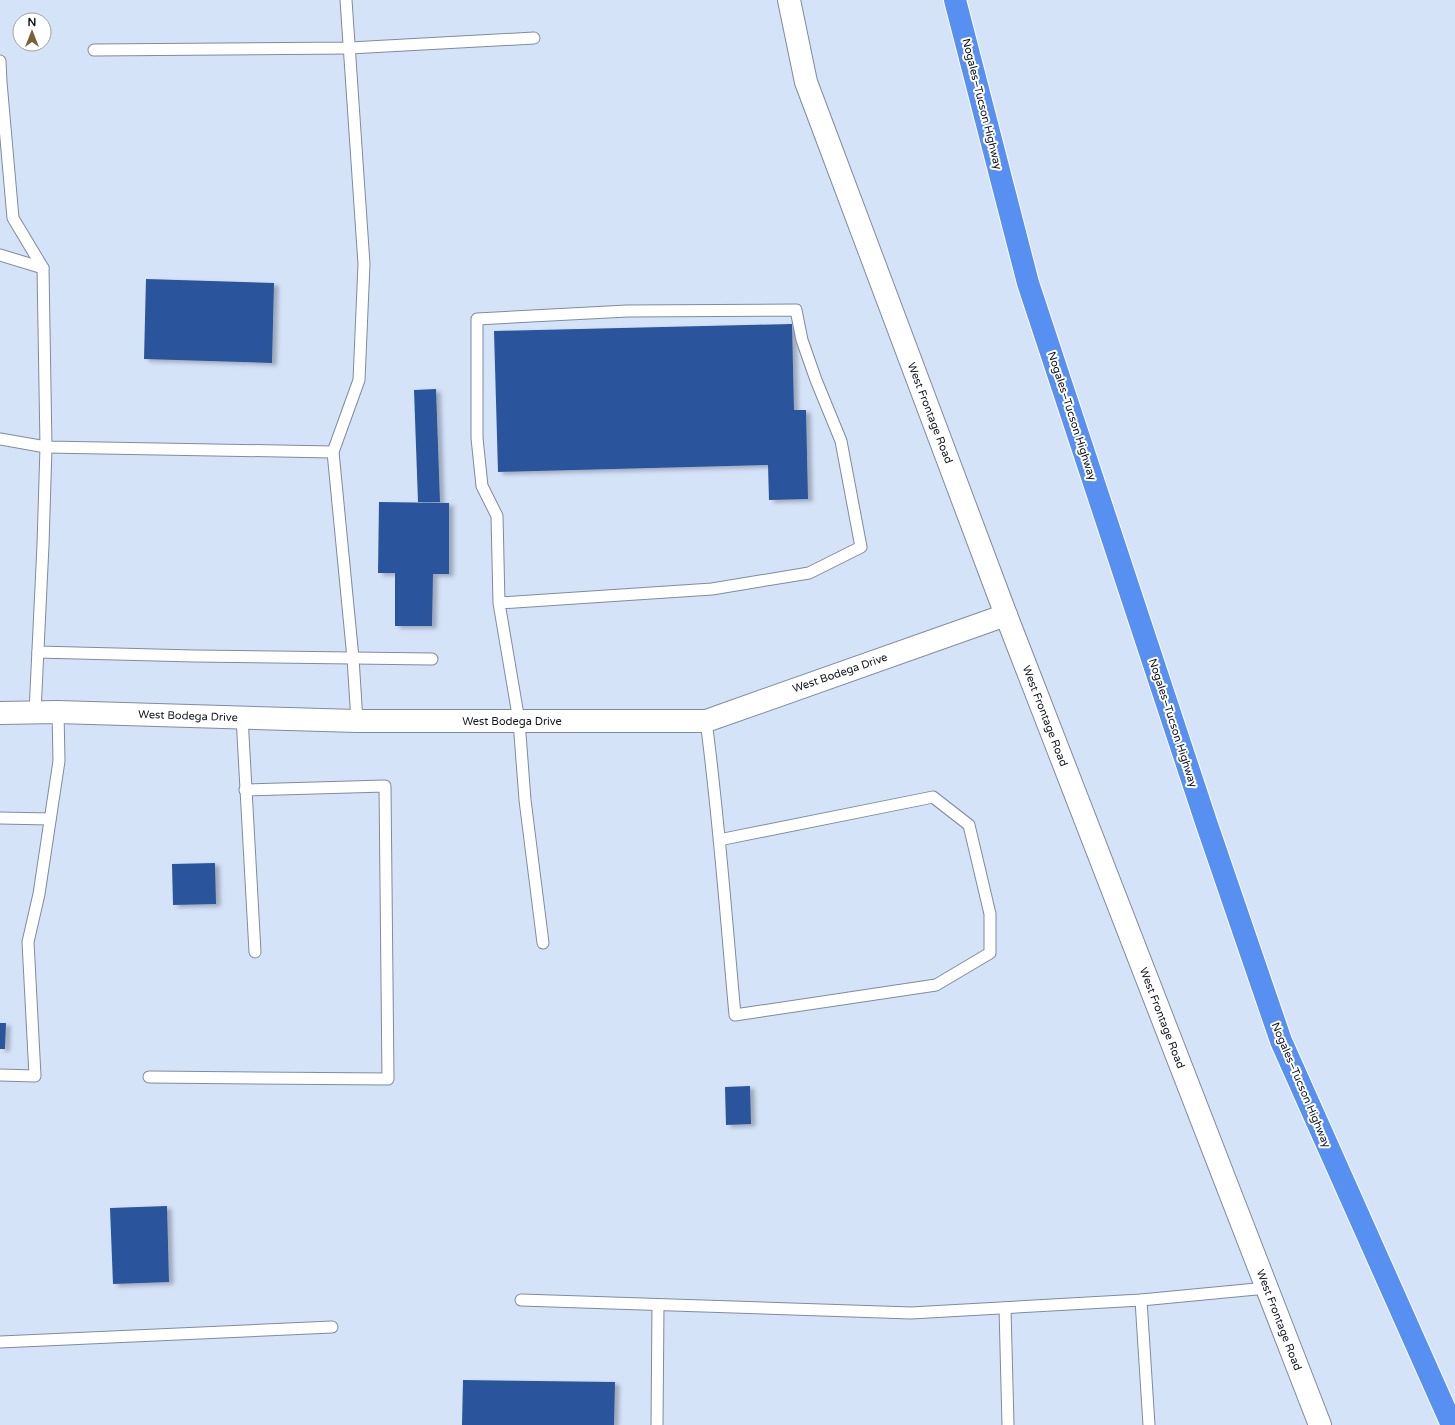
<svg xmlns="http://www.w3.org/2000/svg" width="1455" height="1425" font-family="'Varela Round',sans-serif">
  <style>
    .building { fill: #2a549d; filter: url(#shadow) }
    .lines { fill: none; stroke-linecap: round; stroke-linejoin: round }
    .service-casing { stroke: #7f8b9f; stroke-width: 13 }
    .minor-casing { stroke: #7f8b9f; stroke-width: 24 }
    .tertiary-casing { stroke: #7f8b9f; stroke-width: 24 }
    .motorway-casing { stroke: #fff; stroke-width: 24 }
    .service { stroke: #fff; stroke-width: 11 }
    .minor { stroke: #fff; stroke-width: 22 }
    .tertiary { stroke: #fff; stroke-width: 22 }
    .motorway { stroke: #5890f1; stroke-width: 22 }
    .labels { text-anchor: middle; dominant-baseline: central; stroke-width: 4; stroke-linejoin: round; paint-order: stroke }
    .street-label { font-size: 11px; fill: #0f141b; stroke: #fff }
  </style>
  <defs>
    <filter id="shadow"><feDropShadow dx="4.5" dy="2.5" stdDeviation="2" flood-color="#0004"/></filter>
  </defs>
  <rect width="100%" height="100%" fill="#d5e3f9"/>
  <!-- building -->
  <g class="building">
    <polygon points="146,279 274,283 272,363 144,359"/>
    <polygon points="792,324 794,410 806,410 808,499 769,500 768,465 498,472 494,331"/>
    <polygon points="436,389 440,502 418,502 414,390"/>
    <polygon points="379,502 449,503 449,574 433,574 432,626 395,626 395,573 378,573"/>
    <polygon points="215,863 216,904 173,905 172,864"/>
    <polygon points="0,1023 6,1023 5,1049 0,1049"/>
    <polygon points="750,1086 751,1124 726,1125 725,1087"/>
    <polygon points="167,1206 169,1282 113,1284 110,1208"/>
    <polygon points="463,1380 615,1382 614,1425 462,1425"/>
  </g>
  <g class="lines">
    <!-- service casing -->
    <g class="service-casing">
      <g id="service">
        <polyline points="94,50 350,48 534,38"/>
        <polyline points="0,61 1,82 13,218 43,268 46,447 43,545 35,712"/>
        <polyline points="0,255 43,268"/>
        <polyline points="0,439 46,447 333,452 359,380 364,264 346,0"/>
        <polyline points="333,452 353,658 357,721"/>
        <polyline points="499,603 497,516 482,486 477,438 477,319 627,311 796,310 802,340 816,380 841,441 861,547 809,573 712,589 499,603 519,721 525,800 543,943"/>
        <polyline points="38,652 194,656 432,659"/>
        <polyline points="242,717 255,952"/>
        <path d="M706,721c13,97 20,196 29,294l201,-30 54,-32v-39l-21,-89 -36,-28 -214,43"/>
        <polyline points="0,818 50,819"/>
        <polyline points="0,1075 35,1076 28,942 39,894 59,761 58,712"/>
        <polyline points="149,1077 388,1079 385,786 245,790"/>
        <polyline points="521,1300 911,1313 1141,1300 1267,1288"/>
        <polyline points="1141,1300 1149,1425"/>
        <polyline points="1005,1308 1008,1425"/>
        <polyline points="0,1342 332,1327"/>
        <polyline points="657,1425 658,1305"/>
      </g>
    </g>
    <!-- minor casing -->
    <g class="minor-casing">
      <polyline id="minor" points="0,713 58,712 357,721 706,721 1006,615"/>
    </g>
    <!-- tertiary casing -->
    <g class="tertiary-casing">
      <polyline id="tertiary" points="789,0 806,82 1006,615 1320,1425"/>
    </g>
    <!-- motorway casing -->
    <g class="motorway-casing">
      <polyline id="motorway" points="955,0 1028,283 1206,822 1281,1041 1452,1425"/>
    </g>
    <!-- service -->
    <use href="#service" class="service"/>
    <!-- minor -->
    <use href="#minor" class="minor"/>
    <!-- tertiary -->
    <use href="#tertiary" class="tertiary"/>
    <!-- motorway -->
    <use href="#motorway" class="motorway"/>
  </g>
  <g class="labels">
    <!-- street labels -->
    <g class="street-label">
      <text transform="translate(982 104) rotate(76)">Nogales–Tucson Highway</text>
      <text transform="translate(930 413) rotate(69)">West Frontage Road</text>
      <text transform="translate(1072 416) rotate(72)">Nogales–Tucson Highway</text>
      <text transform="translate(840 673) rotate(-19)">West Bodega Drive</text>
      <text transform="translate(188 716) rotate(2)">West Bodega Drive</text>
      <text transform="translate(1045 716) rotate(69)">West Frontage Road</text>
      <text x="512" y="721">West Bodega Drive</text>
      <text transform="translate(1173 723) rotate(72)">Nogales–Tucson Highway</text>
      <text transform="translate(1162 1018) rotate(69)">West Frontage Road</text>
      <text transform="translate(1301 1085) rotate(67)">Nogales–Tucson Highway</text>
      <text transform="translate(1279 1320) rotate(69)">West Frontage Road</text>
    </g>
  </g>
  <!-- north arrow -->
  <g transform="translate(32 32)"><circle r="19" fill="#ffffff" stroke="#9fa1a4"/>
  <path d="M0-3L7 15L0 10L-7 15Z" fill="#7a6032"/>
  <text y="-6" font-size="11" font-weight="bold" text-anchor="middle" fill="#0f141b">N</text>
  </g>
</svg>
